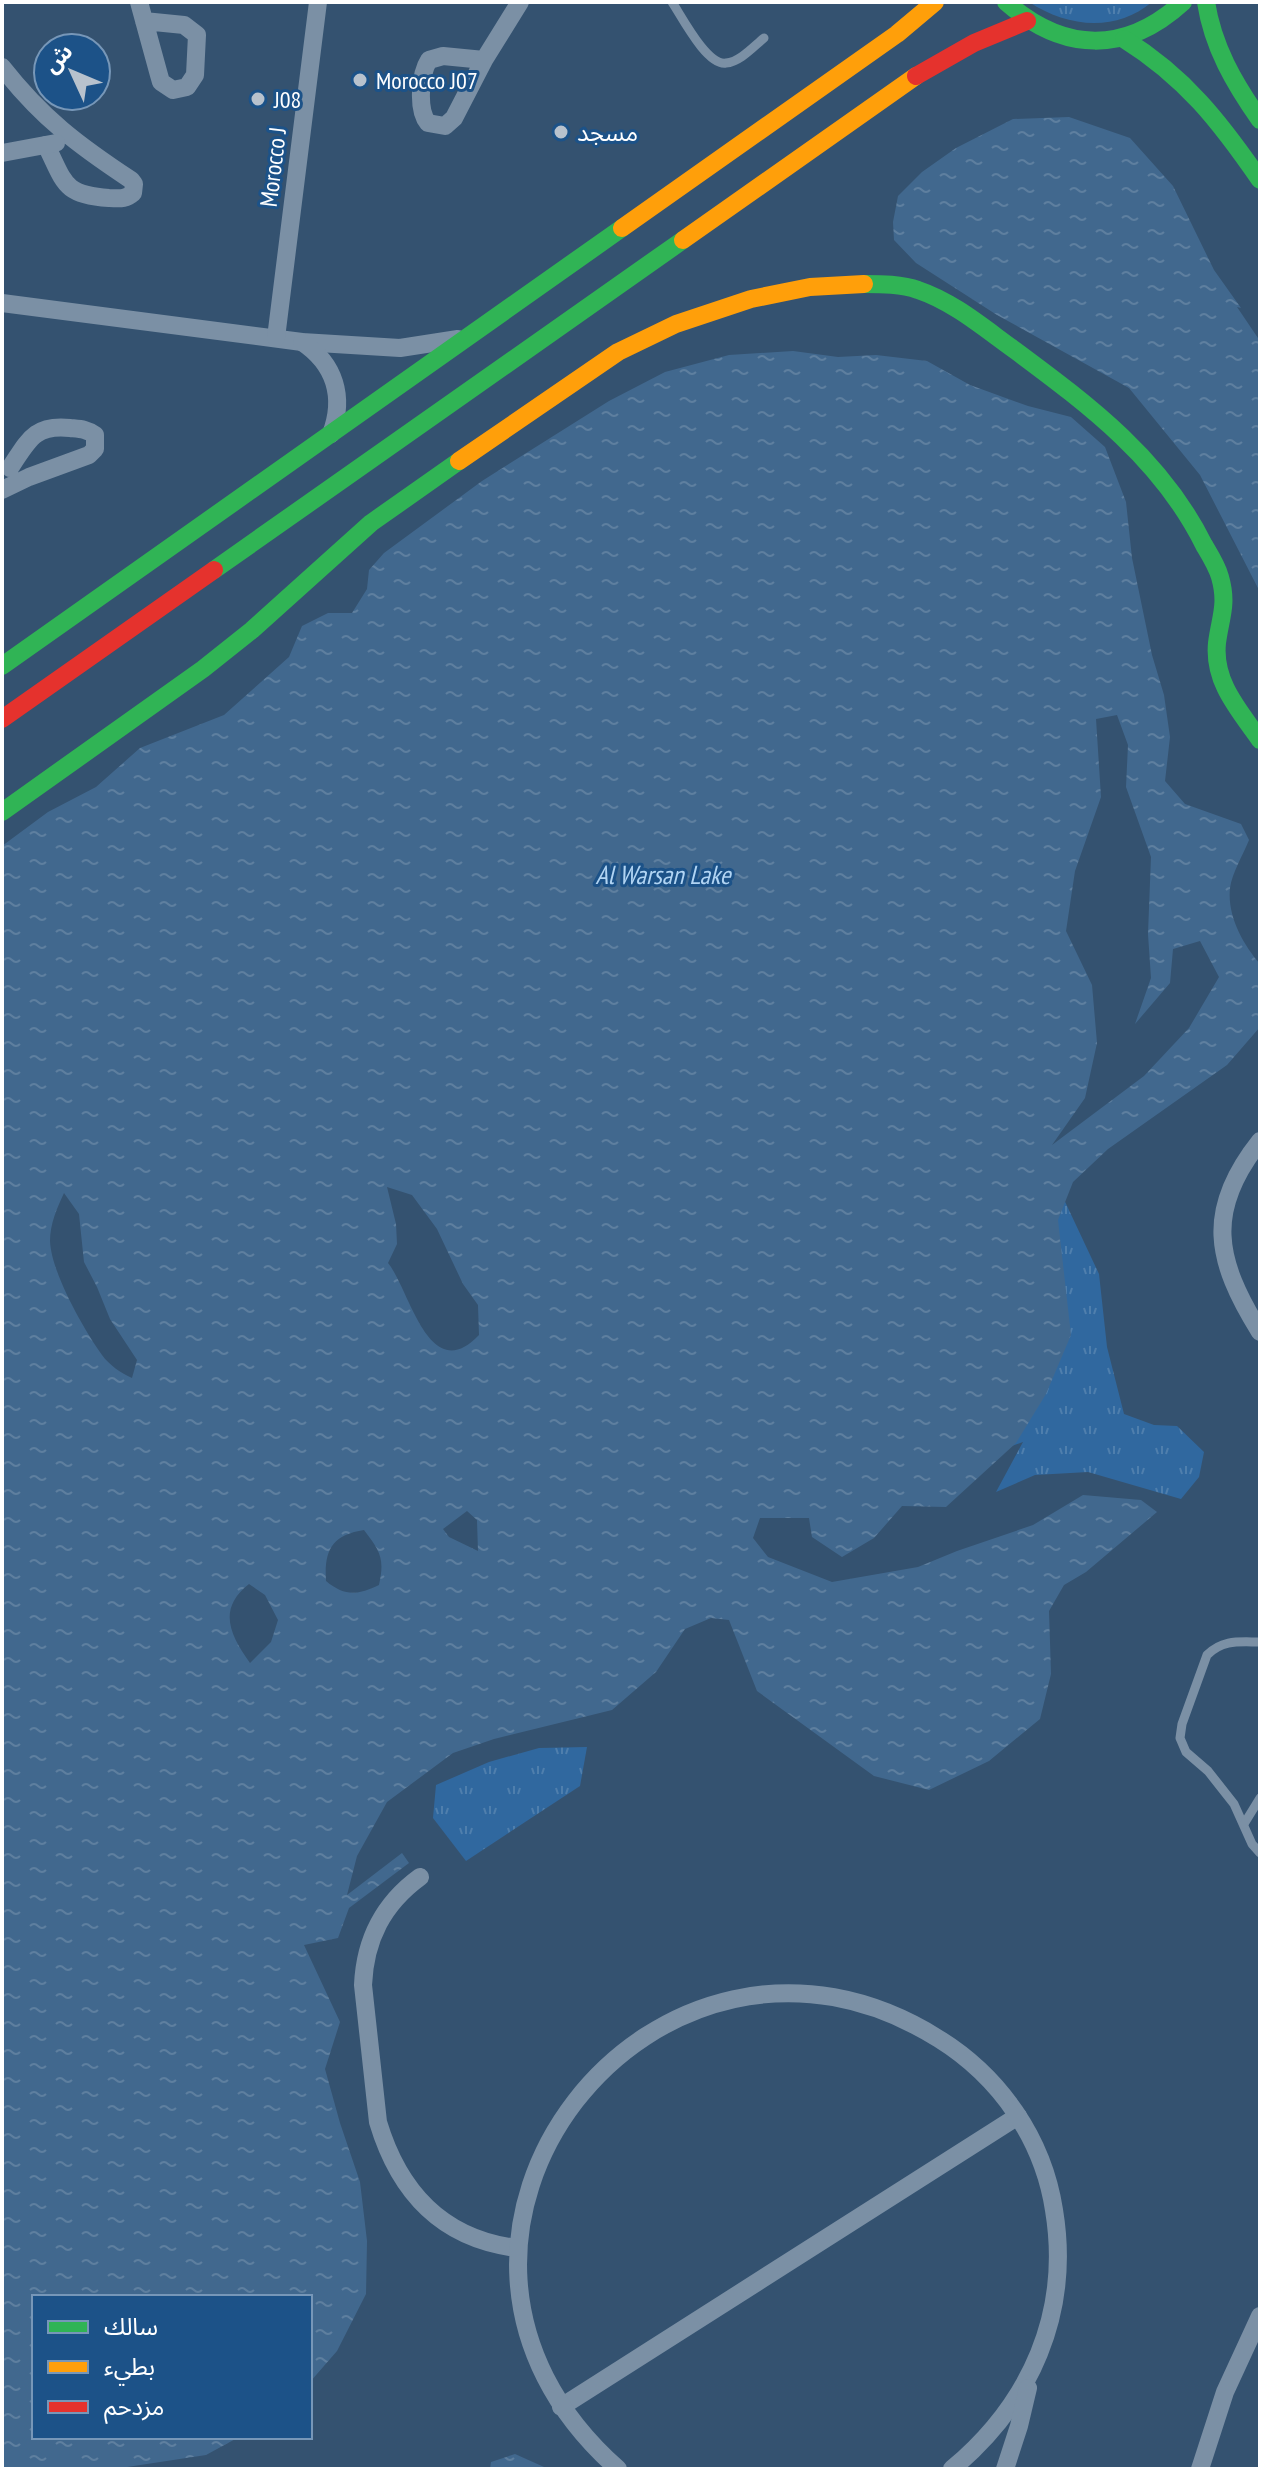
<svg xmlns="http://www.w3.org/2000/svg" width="1262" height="2471" font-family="'PT Sans Narrow','Noto Sans Arabic',sans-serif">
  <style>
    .grass { fill: url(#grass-tufts) }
    .water { fill: url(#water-ripples); fill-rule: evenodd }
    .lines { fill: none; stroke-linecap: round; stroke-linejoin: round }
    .lane { stroke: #7b90a5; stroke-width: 9 }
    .street { stroke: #7b90a5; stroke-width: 18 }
    .fast { stroke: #30b455; stroke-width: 18 }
    .slow { stroke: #ff9f0a; stroke-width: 18 }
    .jam { stroke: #e5322d; stroke-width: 18 }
    .poi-dot { fill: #b8c2cd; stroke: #1c5288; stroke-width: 3 }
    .labels { text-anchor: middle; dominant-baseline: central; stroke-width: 6; stroke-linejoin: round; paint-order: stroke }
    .poi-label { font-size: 24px; fill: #fff; stroke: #1c5288; text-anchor: start }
    .street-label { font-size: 24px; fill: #fff; stroke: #1c5288 }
    .water-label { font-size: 26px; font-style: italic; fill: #b1d4f3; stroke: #1c5288 }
  </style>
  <defs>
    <pattern id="grass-tufts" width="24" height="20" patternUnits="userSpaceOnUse" patternTransform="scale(2)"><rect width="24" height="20" fill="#30689f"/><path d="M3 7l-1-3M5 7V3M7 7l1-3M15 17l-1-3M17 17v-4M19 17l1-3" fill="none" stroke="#4f7fad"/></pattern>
    <pattern id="water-ripples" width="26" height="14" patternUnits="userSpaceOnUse" patternTransform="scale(2)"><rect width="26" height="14" fill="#41688e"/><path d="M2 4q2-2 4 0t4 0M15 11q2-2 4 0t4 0" fill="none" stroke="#5e7f9f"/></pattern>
  </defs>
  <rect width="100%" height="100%" fill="#345270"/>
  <!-- grass -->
  <g class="grass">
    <path d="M1029,2h123c-37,31 -85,25 -123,0z"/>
    <polygon points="1060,1191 1099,1274 1107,1347 1124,1414 1154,1425 1177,1426 1204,1452 1199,1477 1181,1499 1088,1472 1035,1475 996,1492 1023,1442 964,1463"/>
    <polygon points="587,1747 580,1786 466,1861 433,1818 436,1785 489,1762 539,1748"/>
  </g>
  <!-- water -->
  <g class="water">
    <polygon points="1069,117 1130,138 1173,186 1214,270 1241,308 1237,307 1260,341 1260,592 1200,475 1129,388 997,315 916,263 894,240 893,222 898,196 922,172 956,148 1013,119"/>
    <path d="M793,351l45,6 38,-2 51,6 43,24 58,21 43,11 34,30 21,55 6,56 20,97 12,40 6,42 -5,44 20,23 56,20 8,16c-6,15 -17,33 -19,48 -3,28 13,56 30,76v63l-33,38 -119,84 -35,33 -15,38 13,115 -25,59 -30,49 -70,64 -44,-1 -28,32 -32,19 -30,-20 -3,-19h-49l-7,20 15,19 64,25 86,-15 39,-16 76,-26 50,-30 58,5 16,12 -71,60 -22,13 -15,26 2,63 -11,45 -51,42 -60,29 -55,-14 -117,-85 -28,-71 -18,-2 -26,11 -29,43 -44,38 -118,29 -41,14 -66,49 -30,54 -10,39 55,-42 7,10 -60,45 -11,30 -34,7 36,77 -15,47 15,54 20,59 7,59 -1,53 -29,57 -27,31v-85h-276v140h205l-33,18 -92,14h-112v-1623l46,-34 48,-25 44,-39 84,-33 65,-58 13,-31 26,-13h24l15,-24 2,-19 15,-17 98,-72 127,-80 56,-29 64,-17zM1117,715l11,30 -2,42 25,70 -3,77 3,44 -16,46 35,-41 3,-34 27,-8 19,36 -30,51 -45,48 -92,69 33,-47 12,-55 -5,-58 -26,-54 9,-60 26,-74 -5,-78zM387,1187l25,8 25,34 26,55 15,21 1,30c-50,53 -69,-45 -91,-72l9,-19 -1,-20zM64,1193l15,21 5,48 13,25 13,32 27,41 -5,18c-11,-5 -23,-13 -30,-23 -18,-25 -51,-83 -52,-114 0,-17 7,-33 14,-48zM467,1511l10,9 1,31 -29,-14 -6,-8zM364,1530c16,21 21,28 15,55 -21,10 -34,12 -53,-4 -2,-31 6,-46 38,-51zM249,1584l16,11 13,25 -7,22 -21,21c-20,-28 -33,-54 -1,-79z"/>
    <polygon points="515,2454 544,2467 546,2469 490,2469 491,2462"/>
  </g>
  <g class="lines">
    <!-- lane -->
    <g class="lane">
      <path d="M672,2c10,15 35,64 54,61 14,-1 28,-17 38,-25"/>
      <path d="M1260,1642c-20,0 -37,-3 -53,13l-25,69 -2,14 6,14 22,19 26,33 18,40 8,9"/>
      <polyline points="1244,1824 1260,1798"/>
    </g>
    <!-- street -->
    <g class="street">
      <polyline points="139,2 159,75 161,82 173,90 187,87 195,75 197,35 184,25 144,21"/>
      <path d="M484,60l-41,-4 -14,4c-9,14 -12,50 -1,63l17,3 9,-8 30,-58 36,-58"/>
      <path d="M2,67c40,51 76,78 129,113l3,4 -1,9c-8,7 -15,5 -24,5 -46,-3 -44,-15 -63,-53"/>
      <polyline points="2,153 56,143"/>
      <polyline points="2,303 302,342 400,348 458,339"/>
      <polyline points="276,338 318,2"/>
      <path d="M302,342c33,22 43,55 29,92"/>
      <path d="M2,490l27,-13 60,-22 6,-6v-14c-8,-6 -15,-6 -25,-7 -36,-4 -42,13 -60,40"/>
      <path d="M1260,1141c-55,69 -45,119 0,191"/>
      <path d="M420,1877c-37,27 -55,62 -57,108l15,137c21,70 64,117 139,126"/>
      <polyline points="561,2407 1018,2116"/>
      <path d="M618,2469c-261,-230 40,-607 321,-430 61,38 104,100 115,171 17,103 -23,193 -102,259"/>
      <polyline points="1005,2469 1019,2426 1028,2388"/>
      <polyline points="1200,2469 1225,2392 1260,2316"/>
    </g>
    <!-- fast -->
    <g class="fast">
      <path d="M1006,2c58,51 120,52 177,0"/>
      <path d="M1206,2c7,45 28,81 54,118"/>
      <path d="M1124,39c61,38 96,83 136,141"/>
      <path d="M864,284c17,0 38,0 54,6 36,12 67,39 98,61 74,55 146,109 188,194 6,10 13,21 16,32 8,28 0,41 -3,66 -4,39 22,67 43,97"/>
      <polyline points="214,570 683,240"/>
      <polyline points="2,666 622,228"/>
      <polyline points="2,812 203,669 252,630 371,523 459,461"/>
    </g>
    <!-- slow -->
    <g class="slow">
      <polyline points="622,228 897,34 935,2"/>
      <polyline points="683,240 916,76"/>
      <polyline points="459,461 618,352 676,324 751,299 810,287 864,284"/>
    </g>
    <!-- jam -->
    <g class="jam">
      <polyline points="916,76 974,43 1027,21"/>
      <polyline points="2,719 214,570"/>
    </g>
  </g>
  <!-- markers -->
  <g class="poi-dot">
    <circle cx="360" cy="80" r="8"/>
    <circle cx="258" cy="99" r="8"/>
    <circle cx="561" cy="132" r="8"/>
  </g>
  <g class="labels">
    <!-- poi labels -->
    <g class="poi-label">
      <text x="376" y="80">Morocco J07</text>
      <text x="274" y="99">J08</text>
      <text x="577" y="132">مسجد</text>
    </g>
    <!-- street labels -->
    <g class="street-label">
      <text transform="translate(273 167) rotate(-83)">Morocco J</text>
    </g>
    <!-- water labels -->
    <g class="water-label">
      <text x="663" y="874">Al Warsan Lake</text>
    </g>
  </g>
  <!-- border -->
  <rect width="1262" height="2471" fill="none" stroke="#ffffff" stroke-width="8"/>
  <!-- legend -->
  <rect x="32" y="2295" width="280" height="144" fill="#1c5288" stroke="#7797b8" stroke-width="2"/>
  <rect x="48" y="2321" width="40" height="12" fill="#30b455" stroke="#7797b8" stroke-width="2"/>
  <text x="104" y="2335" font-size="24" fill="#ffffff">سالك</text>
  <rect x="48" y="2361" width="40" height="12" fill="#ff9f0a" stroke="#7797b8" stroke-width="2"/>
  <text x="104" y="2375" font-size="24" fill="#ffffff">بطيء</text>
  <rect x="48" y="2401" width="40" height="12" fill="#e5322d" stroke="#7797b8" stroke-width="2"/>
  <text x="104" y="2415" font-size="24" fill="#ffffff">مزدحم</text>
  <!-- north arrow -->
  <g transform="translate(72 72) rotate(314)"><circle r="38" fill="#1c5288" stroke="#7797b8" stroke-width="2"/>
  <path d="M0-6L14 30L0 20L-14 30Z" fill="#b8c2cd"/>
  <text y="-12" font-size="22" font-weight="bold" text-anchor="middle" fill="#ffffff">ش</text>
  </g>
</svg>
